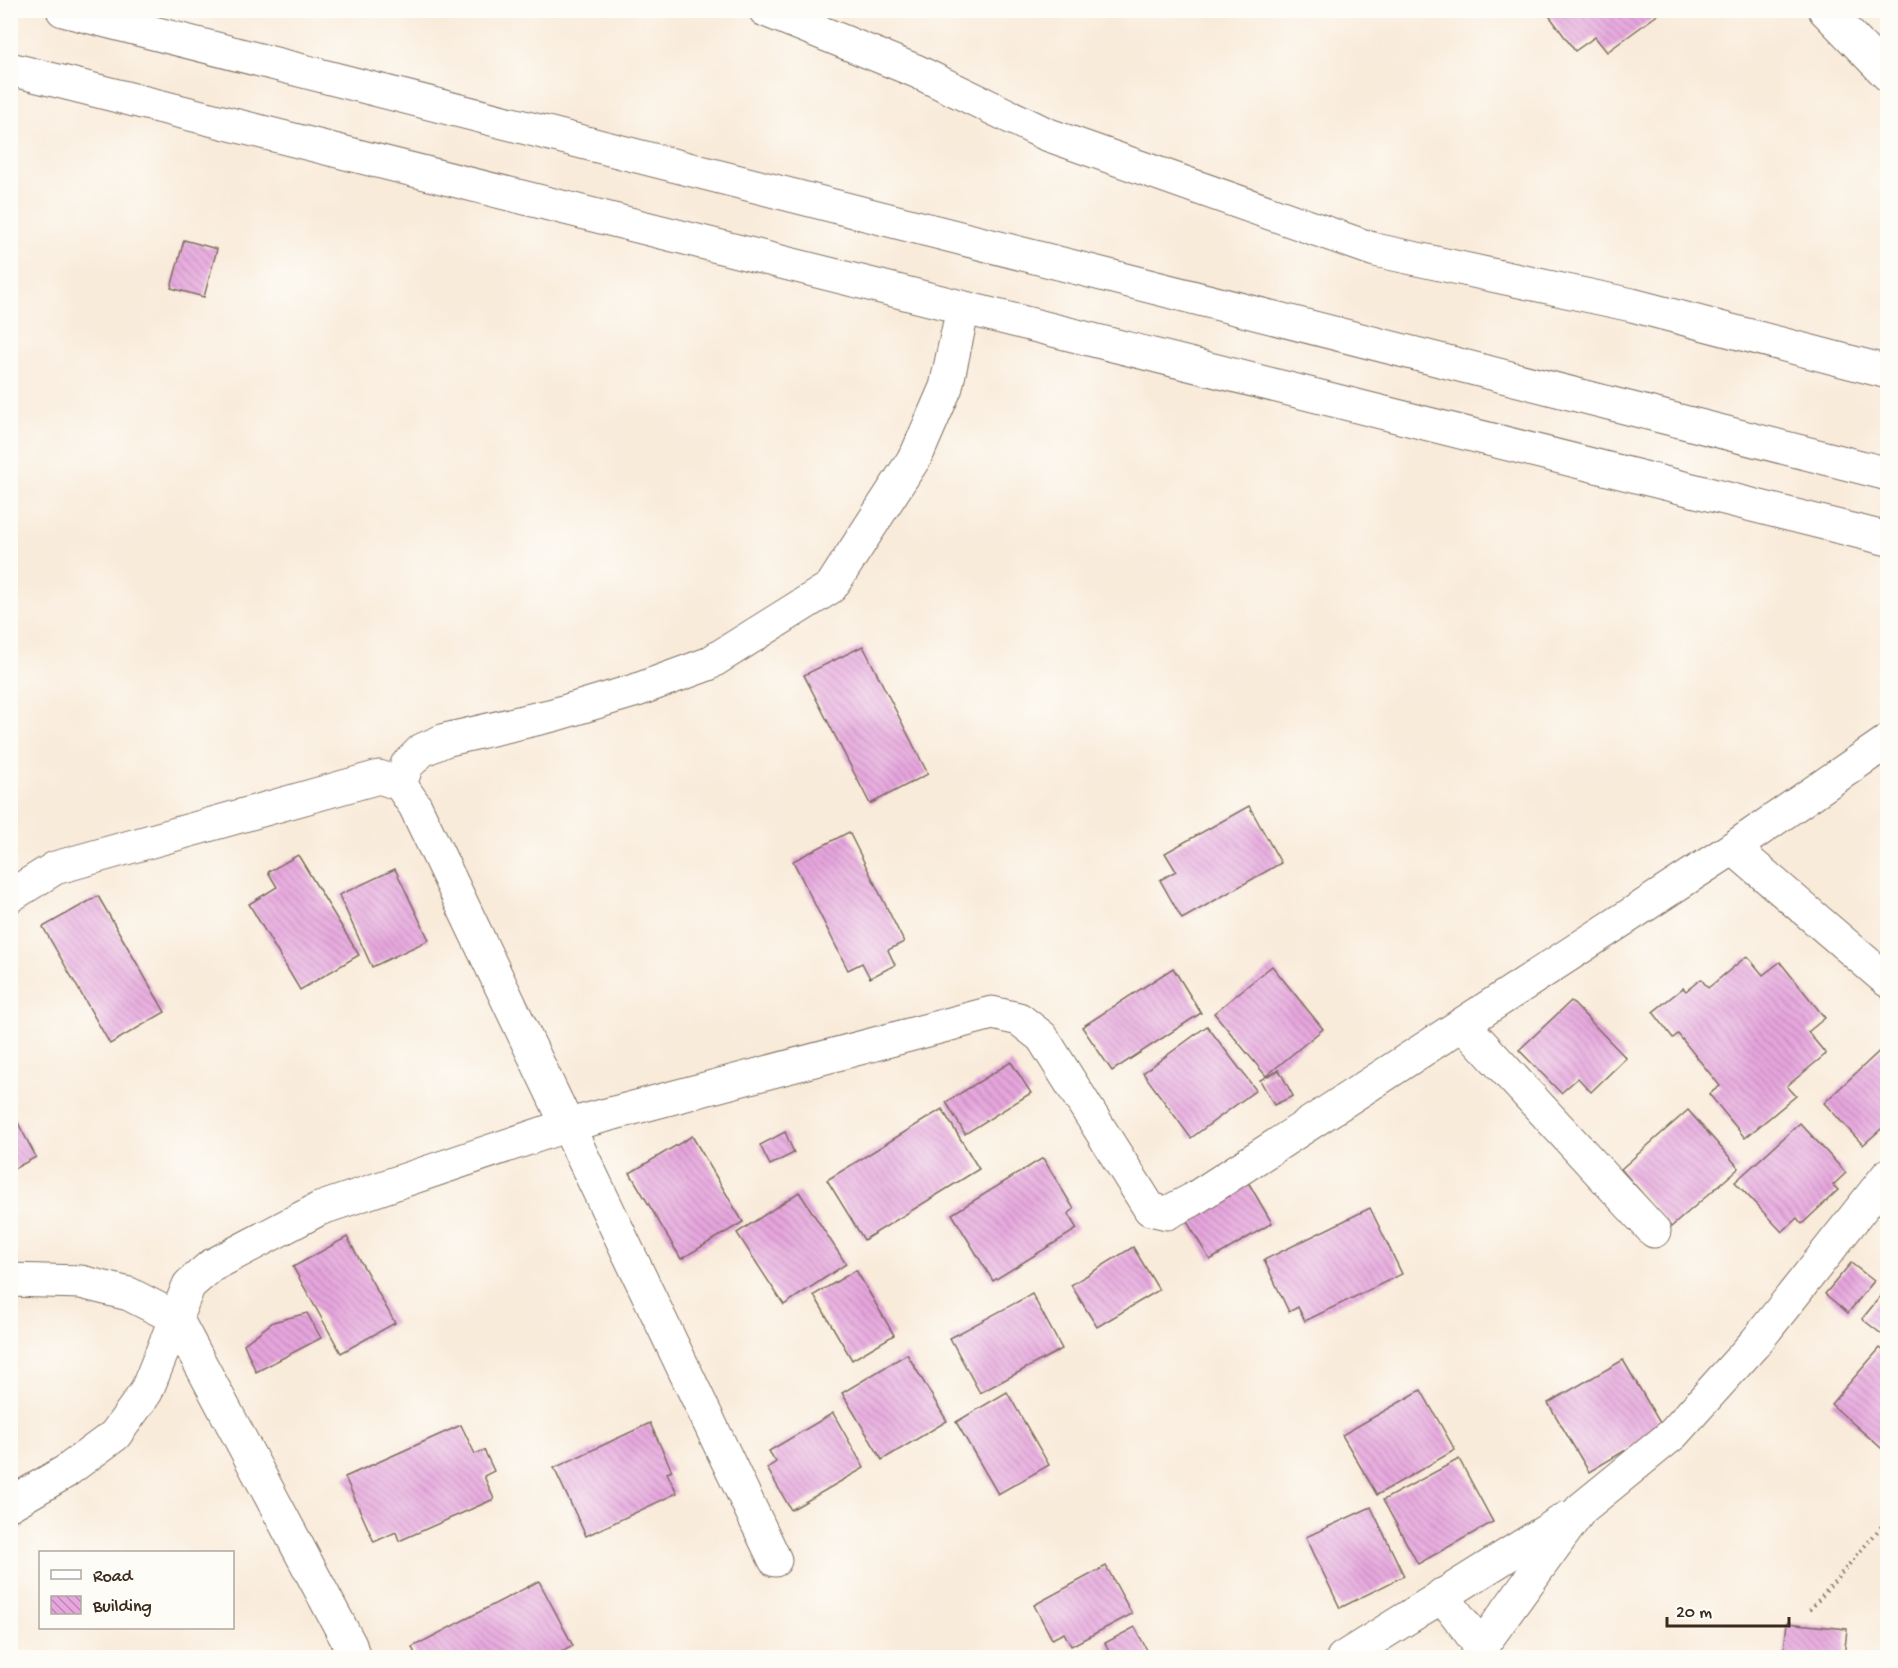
<svg xmlns="http://www.w3.org/2000/svg" width="1898" height="1668" font-family="'Gochi Hand',sans-serif">
  <style>
    .building { fill: url(#building-back-hatch) }
    .lines { fill: none; stroke-linecap: round; stroke-linejoin: round }
    .minor-casing { stroke: #7e6e60; stroke-width: 35 }
    .highway-casing { stroke: #7e6e60; stroke-width: 35 }
    .path { stroke: #7e6e60; stroke-width: 4; stroke-dasharray: 1.5 4.5; stroke-linecap: butt }
    .minor { stroke: #fff; stroke-width: 33 }
    .highway { stroke: #fff; stroke-width: 33 }
  </style>
  <defs>
    <pattern id="building-back-hatch" width="6" height="6" patternUnits="userSpaceOnUse" patternTransform="scale(1.5)"><rect width="6" height="6" fill="#e7a6de"/><path d="M-1 5l2 2M0 0l6 6M5-1l2 2" fill="none" stroke="#bc87b3"/></pattern>
  </defs>
  <rect width="100%" height="100%" fill="#fdfcf7"/>
  <filter id="ink" filterUnits="userSpaceOnUse"><feTurbulence type="fractalNoise" baseFrequency=".0167" numOctaves="2"/><feDisplacementMap in="SourceGraphic" scale="12" xChannelSelector="R" yChannelSelector="G"/><feConvolveMatrix kernelMatrix="1 2 1 2 8 2 1 2 1" color-interpolation-filters="sRGB"/></filter>
  <filter id="wash" filterUnits="userSpaceOnUse"><feTurbulence type="fractalNoise" baseFrequency=".008" numOctaves="4" result="noise"/><feDisplacementMap in="SourceGraphic" scale="24" xChannelSelector="R" yChannelSelector="G"/><feGaussianBlur stdDeviation="1.35" result="paint"/><feColorMatrix in="noise" values="0 0 0 0 0 0 0 0 0 0 0 0 0 0 0 0 0 1.4 0 .05"/><feComposite in="paint" operator="in"/></filter>
  <g filter="url(#wash)">
    <rect width="100%" height="100%" fill="#f9ebda"/>
    <g id="blocks">
      <!-- building -->
      <g class="building">
        <polygon points="1545,10 1664,10 1607,52 1595,37 1575,51"/>
        <polygon points="184,240 217,249 204,297 171,288"/>
        <polygon points="863,646 928,774 870,804 804,675"/>
        <polygon points="1249,806 1281,863 1182,919 1160,880 1176,871 1165,853"/>
        <polygon points="849,832 904,942 888,950 895,965 870,978 862,963 848,970 793,861"/>
        <polygon points="298,855 359,955 300,990 249,904 277,887 268,872"/>
        <polygon points="395,869 429,940 372,967 339,895"/>
        <polygon points="98,896 165,1012 110,1044 43,927"/>
        <polygon points="1747,956 1763,975 1780,962 1825,1018 1808,1032 1826,1054 1787,1086 1796,1096 1745,1138 1709,1094 1720,1086 1678,1034 1673,1038 1653,1012 1683,988 1686,991 1701,979 1708,988"/>
        <polygon points="1272,966 1323,1029 1266,1076 1214,1013"/>
        <polygon points="1173,968 1201,1013 1112,1071 1082,1027"/>
        <polygon points="1571,1001 1626,1058 1591,1092 1578,1078 1561,1093 1519,1050"/>
        <polygon points="1207,1026 1256,1090 1191,1138 1143,1073"/>
        <polygon points="1888,1043 1888,1123 1863,1145 1824,1103"/>
        <polygon points="1011,1062 1031,1093 965,1134 946,1102"/>
        <polygon points="1279,1070 1293,1096 1274,1105 1260,1080"/>
        <polygon points="10,1108 36,1157 10,1171"/>
        <polygon points="942,1109 979,1169 864,1240 827,1180"/>
        <polygon points="1688,1110 1739,1168 1671,1227 1621,1169"/>
        <polygon points="1800,1123 1846,1173 1833,1185 1838,1190 1802,1224 1797,1218 1782,1232 1735,1182"/>
        <polygon points="785,1132 794,1153 770,1165 760,1145"/>
        <polygon points="692,1136 743,1222 681,1259 630,1173"/>
        <polygon points="1043,1158 1074,1209 1068,1214 1077,1229 993,1281 952,1214"/>
        <polygon points="1248,1182 1272,1223 1210,1260 1186,1220"/>
        <polygon points="799,1192 846,1264 784,1305 737,1233"/>
        <polygon points="1370,1208 1402,1274 1305,1321 1298,1307 1289,1312 1264,1260"/>
        <polygon points="347,1237 395,1323 341,1353 293,1267"/>
        <polygon points="1133,1247 1159,1290 1097,1327 1071,1285"/>
        <polygon points="1851,1263 1874,1281 1848,1313 1825,1294"/>
        <polygon points="856,1270 894,1335 852,1360 814,1295"/>
        <polygon points="1888,1287 1888,1339 1862,1319"/>
        <polygon points="1032,1294 1062,1349 980,1393 950,1338"/>
        <polygon points="307,1313 321,1338 256,1372 244,1344 273,1322"/>
        <polygon points="1880,1348 1888,1354 1888,1454 1831,1404"/>
        <polygon points="907,1354 947,1421 882,1460 842,1393"/>
        <polygon points="1623,1360 1663,1428 1589,1472 1548,1403"/>
        <polygon points="1421,1390 1455,1450 1377,1495 1342,1435"/>
        <polygon points="1007,1392 1049,1465 998,1494 956,1422"/>
        <polygon points="833,1413 864,1468 791,1510 767,1468 776,1462 769,1451"/>
        <polygon points="650,1423 672,1471 667,1473 677,1493 586,1536 554,1468"/>
        <polygon points="461,1425 475,1454 484,1450 494,1471 484,1476 494,1499 399,1541 396,1532 374,1542 345,1477"/>
        <polygon points="1459,1459 1493,1522 1418,1564 1383,1500"/>
        <polygon points="1371,1507 1404,1576 1340,1608 1306,1537"/>
        <polygon points="1106,1566 1132,1614 1071,1646 1064,1633 1052,1639 1034,1605"/>
        <polygon points="539,1581 573,1646 550,1658 417,1658 412,1647"/>
        <polygon points="1787,1623 1847,1629 1844,1658 1783,1658"/>
        <polygon points="1135,1627 1151,1658 1113,1658 1105,1643"/>
      </g>
    </g>
  </g>
  <g filter="url(#ink)">
    <use href="#blocks" fill-opacity="0" stroke="#7e6e60" stroke-width="1.5"/>
    <g class="lines">
      <!-- minor casing -->
      <g class="minor-casing">
        <g id="minor">
          <polyline points="765,10 916,71 1046,134 1375,250 1632,305 1888,372"/>
          <polyline points="1825,10 1888,75"/>
          <polyline points="400,784 407,765 422,750 445,740 553,715 637,690 708,664 831,587 917,454 946,387 963,308"/>
          <polyline points="1733,848 1888,981"/>
          <polyline points="10,896 55,868 379,777 400,784 415,806 775,1560"/>
          <polyline points="1463,1024 1654,1231"/>
          <polyline points="10,1280 81,1282 129,1294 176,1318 350,1645 354,1658"/>
          <polyline points="10,1504 65,1472 115,1435 146,1392 189,1285 211,1266 319,1209 565,1126 992,1013 1019,1019 1042,1037 1150,1209 1167,1213 1192,1200 1733,848 1888,741"/>
          <polyline points="1442,1595 1481,1647"/>
          <polyline points="1343,1658 1567,1518"/>
          <polyline points="1476,1658 1481,1647 1581,1509 1673,1434 1755,1343 1888,1175"/>
        </g>
      </g>
      <!-- highway casing -->
      <g class="highway-casing">
        <g id="highway">
          <polyline points="63,10 1888,474"/>
          <polyline points="10,69 1888,539"/>
        </g>
      </g>
      <!-- path -->
      <polyline class="path" points="1810,1610 1888,1519"/>
      <!-- minor -->
      <use href="#minor" class="minor"/>
      <!-- highway -->
      <use href="#highway" class="highway"/>
    </g>
  </g>
  <!-- margin -->
  <rect width="1898" height="1668" fill="none" stroke="#fdfcf7" stroke-width="36"/>
  <!-- legend -->
  <rect x="39" y="1551" width="195" height="78" fill="#fdfcf7" stroke="#afa8a0" stroke-width="1.5"/>
  <rect x="51" y="1570" width="30" height="9" fill="#ffffff" stroke="#afa8a0" stroke-width="1.5"/>
  <text x="93" y="1581" font-size="18" fill="#3b2a1e">Road</text>
  <rect x="51" y="1596" width="30" height="18" fill="url(#building-back-hatch)" stroke="#afa8a0" stroke-width="1.5"/>
  <text x="93" y="1611" font-size="18" fill="#3b2a1e">Building</text>
  <!-- scale -->
  <path d="M1667 1617v9h122v-9" fill="none" stroke="#3b2a1e" stroke-width="3"/>
  <text x="1676" y="1617" font-size="18" fill="#3b2a1e" stroke="#fdfcf7" stroke-width="4.5" paint-order="stroke">20 m</text>
</svg>
